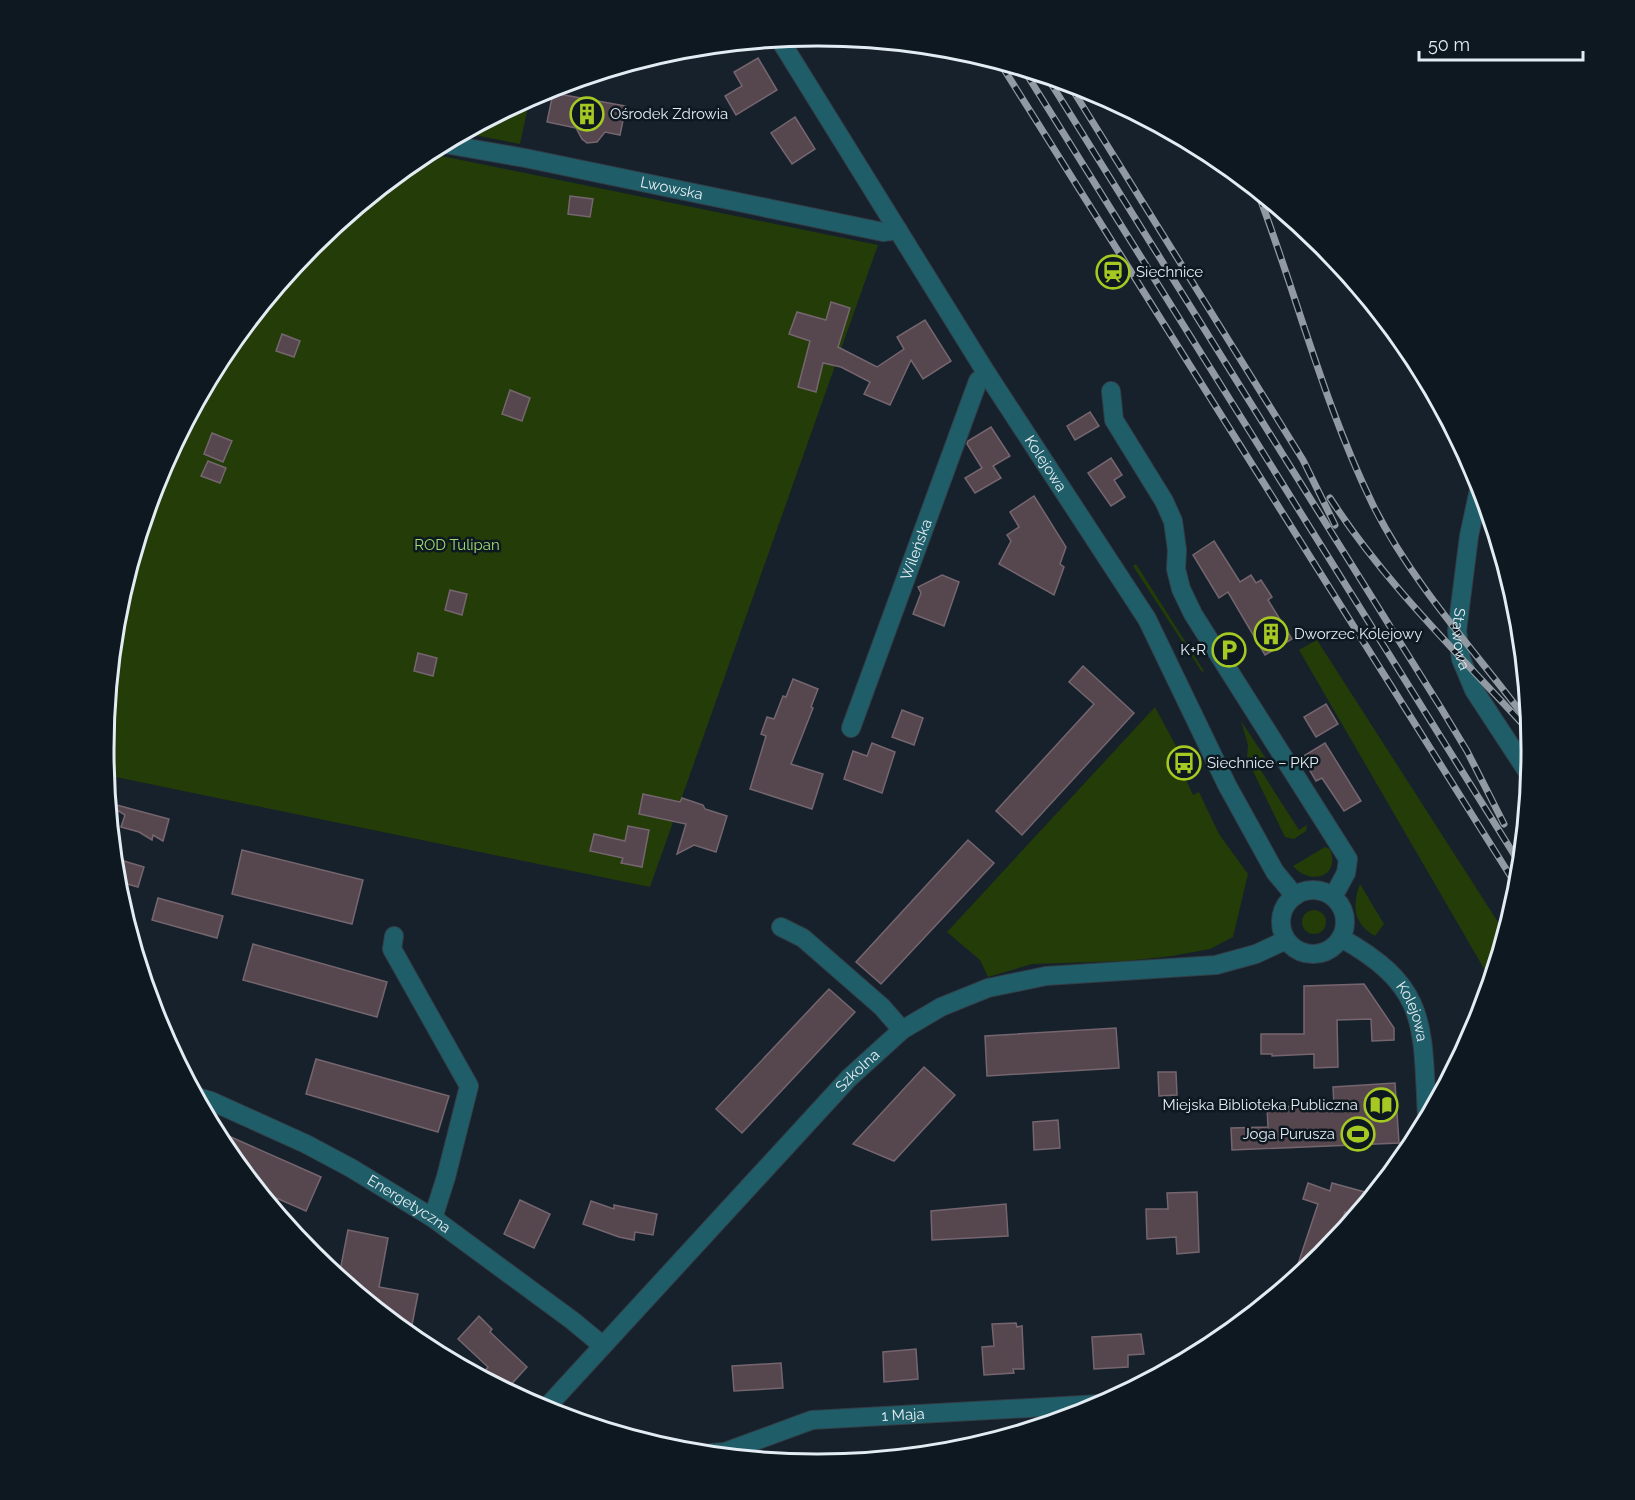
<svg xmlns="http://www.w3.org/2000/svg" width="1635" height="1500" font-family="Raleway,sans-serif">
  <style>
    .green { fill: #233c08 }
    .building { fill: #56474f; stroke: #75656e; stroke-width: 1.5 }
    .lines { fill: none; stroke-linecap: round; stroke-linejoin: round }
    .minor-casing { stroke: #333d47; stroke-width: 20 }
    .minor { stroke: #1f5e68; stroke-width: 18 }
    .rail-casing { stroke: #919aa2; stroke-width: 7 }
    .rail { stroke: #0d1821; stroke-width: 4.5; stroke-dasharray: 14; stroke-linecap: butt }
    .labels { text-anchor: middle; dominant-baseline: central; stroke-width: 5; stroke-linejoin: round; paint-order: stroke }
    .poi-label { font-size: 15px; fill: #e4ecf3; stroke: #0d1821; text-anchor: start }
    .street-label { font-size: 15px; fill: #e4ecf3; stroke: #0d1821 }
    .park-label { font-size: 15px; fill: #a2dc73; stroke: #0d1821 }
    .rim { fill: none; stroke: #e4ecf3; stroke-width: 3 }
  </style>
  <rect width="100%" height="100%" fill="#16212b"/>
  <!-- green -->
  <g class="green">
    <polygon points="530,98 520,144 464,133"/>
    <polygon points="427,153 878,245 650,887 106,775 104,750 117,610 158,476 224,353 313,245"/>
    <polygon points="1136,564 1204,671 1202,672 1133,566"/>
    <polygon points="1317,640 1505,933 1490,979 1299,650"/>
    <polygon points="1155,707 1183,759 1178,762 1193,795 1199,792 1219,834 1248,874 1233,937 1210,949 1172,956 1126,961 1032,964 988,977 980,960 947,932"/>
    <polygon points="1241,721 1267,760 1258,766 1299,830 1307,825 1306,831 1294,839 1285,837 1247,759 1248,745"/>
    <path d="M1325,847l5,2c11,28 -20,37 -37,17z"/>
    <path d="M1360,884l24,40 -9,12c-22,-12 -23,-31 -15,-52z"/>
    <circle cx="1314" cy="922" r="12"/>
  </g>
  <!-- building -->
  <g class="building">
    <polygon points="758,58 777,90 736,115 725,96 742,86 734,72"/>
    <polygon points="553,93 626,106 620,135 605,132 597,142 587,143 582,139 576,128 547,122"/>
    <polygon points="795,117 815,149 792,164 771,133"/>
    <polygon points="570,196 593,199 590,217 568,214"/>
    <polygon points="831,302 850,308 838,347 877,367 904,349 897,337 925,320 951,361 923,379 911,360 890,405 864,394 870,382 841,367 823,363 816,392 798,387 810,341 789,334 797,312 826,320"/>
    <polygon points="282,334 300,341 294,357 276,351"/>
    <polygon points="510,390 530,398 522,421 502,414"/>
    <polygon points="1090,412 1099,426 1075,440 1067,426"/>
    <polygon points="991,427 1010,456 993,466 1001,478 975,493 965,478 982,468 967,444 968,441"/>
    <polygon points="212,433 232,441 223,462 204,454"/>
    <polygon points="1111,458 1122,475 1114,480 1125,497 1111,506 1088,473"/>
    <polygon points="208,461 226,468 220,483 201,476"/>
    <polygon points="1034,496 1066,547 1060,564 1064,567 1054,595 999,564 1011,541 1007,535 1019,527 1010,512"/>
    <polygon points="1214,541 1240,582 1251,575 1256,583 1261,580 1272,597 1268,600 1292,639 1265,655 1228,592 1219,598 1193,555"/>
    <polygon points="942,575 959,582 944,626 913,614 921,593 918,587"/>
    <polygon points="450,590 467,594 462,615 445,610"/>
    <polygon points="418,653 437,658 433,676 414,671"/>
    <polygon points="1083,666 1134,713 1022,835 996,811 1094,704 1069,682"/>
    <polygon points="793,679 818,689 811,707 813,708 791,764 823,774 812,809 750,789 766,736 761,734 767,717 774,719 783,696 786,697"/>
    <polygon points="1326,704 1338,724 1316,737 1304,717"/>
    <polygon points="902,710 923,718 914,745 892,737"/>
    <polygon points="872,743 895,752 882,793 844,779 853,751 867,756"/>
    <polygon points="1325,743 1361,801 1344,811 1322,778 1316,781 1302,757"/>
    <polygon points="643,794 680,802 682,798 703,805 705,809 727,816 716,852 694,845 677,854 686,824 639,814"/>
    <polygon points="113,804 169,819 163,841 153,835 152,840 139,832 121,827 125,815 112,807"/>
    <polygon points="628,826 649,830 642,867 621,863 623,858 590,851 594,834 625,841"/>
    <polygon points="968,840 994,863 881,984 856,962"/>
    <polygon points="242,850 363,880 352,924 232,894"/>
    <polygon points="114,858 144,867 138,887 116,881"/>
    <polygon points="158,898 223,916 217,938 152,920"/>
    <polygon points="253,944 387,982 377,1017 243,980"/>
    <polygon points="1364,984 1394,1028 1394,1040 1372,1041 1371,1019 1337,1020 1338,1067 1314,1068 1314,1054 1272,1056 1272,1054 1261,1054 1261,1034 1304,1034 1304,986"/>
    <polygon points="829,989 855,1012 742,1133 716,1109"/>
    <polygon points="1116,1028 1119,1068 987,1076 985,1036"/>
    <polygon points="316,1059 449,1096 438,1132 306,1094"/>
    <polygon points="924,1067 955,1095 894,1161 853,1144"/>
    <polygon points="1158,1072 1176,1072 1177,1095 1159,1096"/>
    <polygon points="1395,1083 1399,1143 1232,1150 1231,1128 1268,1127 1267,1107 1334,1105 1333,1087"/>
    <polygon points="1058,1120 1060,1148 1034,1150 1033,1122"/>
    <polygon points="215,1130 321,1177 306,1211 260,1191 224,1146"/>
    <polygon points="1308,1183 1330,1191 1332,1183 1372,1194 1355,1215 1345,1212 1336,1238 1322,1255 1293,1279 1318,1204 1303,1199"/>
    <polygon points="1197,1192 1199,1252 1177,1254 1176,1237 1147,1239 1146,1209 1168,1209 1167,1193"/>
    <polygon points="520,1200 550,1214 534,1248 504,1234"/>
    <polygon points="591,1201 614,1209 614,1205 657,1214 653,1235 635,1232 634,1240 619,1237 583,1224"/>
    <polygon points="1006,1204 1008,1236 932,1240 931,1211"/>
    <polygon points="348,1230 388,1238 379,1287 418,1294 410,1335 339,1276"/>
    <polygon points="479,1316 492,1329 490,1332 527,1367 507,1389 481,1376 488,1367 458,1339"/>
    <polygon points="1016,1323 1017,1327 1022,1326 1024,1369 1013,1369 1014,1373 984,1375 982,1347 994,1346 992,1324"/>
    <polygon points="1141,1334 1144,1354 1128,1355 1128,1367 1094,1369 1092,1337"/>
    <polygon points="916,1349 918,1379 884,1382 883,1352"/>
    <polygon points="781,1363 783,1388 734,1391 732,1366"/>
  </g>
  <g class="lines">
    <!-- minor casing -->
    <g class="minor-casing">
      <g id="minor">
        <path id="s1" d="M780,40l207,334 160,245 80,166 48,87 20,24"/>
        <path id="s2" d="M445,144l80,14 358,74 15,-2"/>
        <polyline points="1111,391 1114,420 1164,501 1173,521 1177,550 1176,569 1181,589 1193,614 1348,859 1346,873 1333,897"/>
        <path id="s3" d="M1480,485l-11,51 -12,95 4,28 13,31 55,84"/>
        <path id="s4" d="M851,728l127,-347 9,-7"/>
        <circle cx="1313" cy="922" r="32"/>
        <polyline points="781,927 803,938 882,1007 902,1030"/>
        <polyline points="394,936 392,949 469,1086 446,1177 433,1218"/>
        <path id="s5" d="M1341,938c88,49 81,87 86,178"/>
        <path id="s6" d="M197,1097l14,4 95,43 45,24 82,50 140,103 29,24"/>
        <path id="s7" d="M544,1410l305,-332 53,-48 39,-23 47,-19 58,-12 170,-11 40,-11 30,-14"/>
        <path id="s8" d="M711,1453l14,-1 87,-32 288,-16"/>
      </g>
    </g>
    <!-- minor -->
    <use href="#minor" class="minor"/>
    <!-- rail casing -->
    <g class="rail-casing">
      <g id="rail">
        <polyline points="1000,63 1518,888"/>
        <polyline points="1024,70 1520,864"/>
        <polyline points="1047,77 1441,708 1467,751 1504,824"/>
        <polyline points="1069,84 1303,460 1335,525"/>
        <path d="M1258,193c39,103 66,212 115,312 40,80 103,147 156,218"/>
        <path d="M1330,498c56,87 131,158 200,234"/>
      </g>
    </g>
    <!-- rail -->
    <use href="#rail" class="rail"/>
  </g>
  <!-- icons -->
  <defs>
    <g id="building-ring" transform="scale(1.725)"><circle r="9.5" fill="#0d1821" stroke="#a5c822" stroke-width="1.5"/><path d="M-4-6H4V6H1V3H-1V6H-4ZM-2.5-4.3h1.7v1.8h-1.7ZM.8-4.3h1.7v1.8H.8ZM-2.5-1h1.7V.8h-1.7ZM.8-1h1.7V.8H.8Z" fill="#a5c822"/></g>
    <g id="station-ring" transform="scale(1.725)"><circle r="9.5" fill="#0d1821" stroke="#a5c822" stroke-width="1.5"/><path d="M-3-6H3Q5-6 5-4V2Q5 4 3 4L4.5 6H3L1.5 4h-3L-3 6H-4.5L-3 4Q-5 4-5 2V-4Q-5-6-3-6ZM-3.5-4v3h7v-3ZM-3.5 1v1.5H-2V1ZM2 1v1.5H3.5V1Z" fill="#a5c822"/></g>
    <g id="parking-ring" transform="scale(1.725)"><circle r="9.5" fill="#0d1821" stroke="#a5c822" stroke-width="1.5"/><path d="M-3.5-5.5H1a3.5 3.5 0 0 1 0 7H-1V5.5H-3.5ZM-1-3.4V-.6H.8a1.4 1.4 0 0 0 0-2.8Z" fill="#a5c822"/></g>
    <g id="bus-ring" transform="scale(1.725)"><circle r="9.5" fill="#0d1821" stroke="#a5c822" stroke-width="1.5"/><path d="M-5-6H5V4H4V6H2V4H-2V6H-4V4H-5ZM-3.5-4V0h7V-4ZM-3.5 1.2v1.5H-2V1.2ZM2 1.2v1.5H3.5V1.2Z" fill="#a5c822"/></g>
    <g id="library-ring" transform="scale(1.725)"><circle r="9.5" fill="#0d1821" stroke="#a5c822" stroke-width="1.5"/><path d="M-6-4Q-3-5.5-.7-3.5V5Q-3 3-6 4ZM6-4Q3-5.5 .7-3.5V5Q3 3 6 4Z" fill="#a5c822"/></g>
    <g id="stadium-ring" transform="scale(1.725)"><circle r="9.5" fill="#0d1821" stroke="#a5c822" stroke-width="1.5"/><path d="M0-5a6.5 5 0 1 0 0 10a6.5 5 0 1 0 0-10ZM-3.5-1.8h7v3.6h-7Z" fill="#a5c822"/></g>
  </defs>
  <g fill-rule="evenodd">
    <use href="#building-ring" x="587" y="114"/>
    <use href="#station-ring" x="1113" y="272"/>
    <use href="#building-ring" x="1271" y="634"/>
    <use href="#parking-ring" x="1229" y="650"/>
    <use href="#bus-ring" x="1184" y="763"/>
    <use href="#library-ring" x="1381" y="1105"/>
    <use href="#stadium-ring" x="1358" y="1134"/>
  </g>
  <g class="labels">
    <!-- poi labels -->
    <g class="poi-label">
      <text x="610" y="114">Ośrodek Zdrowia</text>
      <text x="1136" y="272">Siechnice</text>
      <text x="1294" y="634">Dworzec Kolejowy</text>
      <text x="1206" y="650" text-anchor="end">K+R</text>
      <text x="1207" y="763">Siechnice – PKP</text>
      <text x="1358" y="1105" text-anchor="end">Miejska Biblioteka Publiczna</text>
      <text x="1335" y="1134" text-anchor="end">Joga Purusza</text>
    </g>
    <!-- street labels -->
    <g class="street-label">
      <text stroke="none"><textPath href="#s2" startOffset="231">Lwowska</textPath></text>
      <text stroke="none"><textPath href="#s1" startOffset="500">Kolejowa</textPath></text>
      <text stroke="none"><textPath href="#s4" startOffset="190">Wileńska</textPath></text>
      <text stroke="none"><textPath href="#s3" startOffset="156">Stawowa</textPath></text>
      <text stroke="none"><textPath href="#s5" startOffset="106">Kolejowa</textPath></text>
      <text stroke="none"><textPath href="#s7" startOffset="462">Szkolna</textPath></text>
      <text stroke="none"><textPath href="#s6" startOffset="238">Energetyczna</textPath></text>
      <text stroke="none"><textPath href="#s8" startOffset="198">1 Maja</textPath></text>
    </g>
    <!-- park labels -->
    <g class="park-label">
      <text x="457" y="545">ROD Tulipan</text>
    </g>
  </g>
  <!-- crop -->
  <path d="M0 0H1635V1500H0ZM817 46H818A703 703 0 0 1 1521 749V751A703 703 0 0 1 818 1454H817A703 703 0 0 1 114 751V749A703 703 0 0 1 817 46Z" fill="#0d1821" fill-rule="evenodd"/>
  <path class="rim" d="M817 46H818A703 703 0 0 1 1521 749V751A703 703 0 0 1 818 1454H817A703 703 0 0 1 114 751V749A703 703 0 0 1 817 46Z"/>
  <!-- scale -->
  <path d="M1419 51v9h164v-9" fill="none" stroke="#e4ecf3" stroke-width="3"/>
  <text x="1428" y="51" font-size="18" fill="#e4ecf3" stroke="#0d1821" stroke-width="4.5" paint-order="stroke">50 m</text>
</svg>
